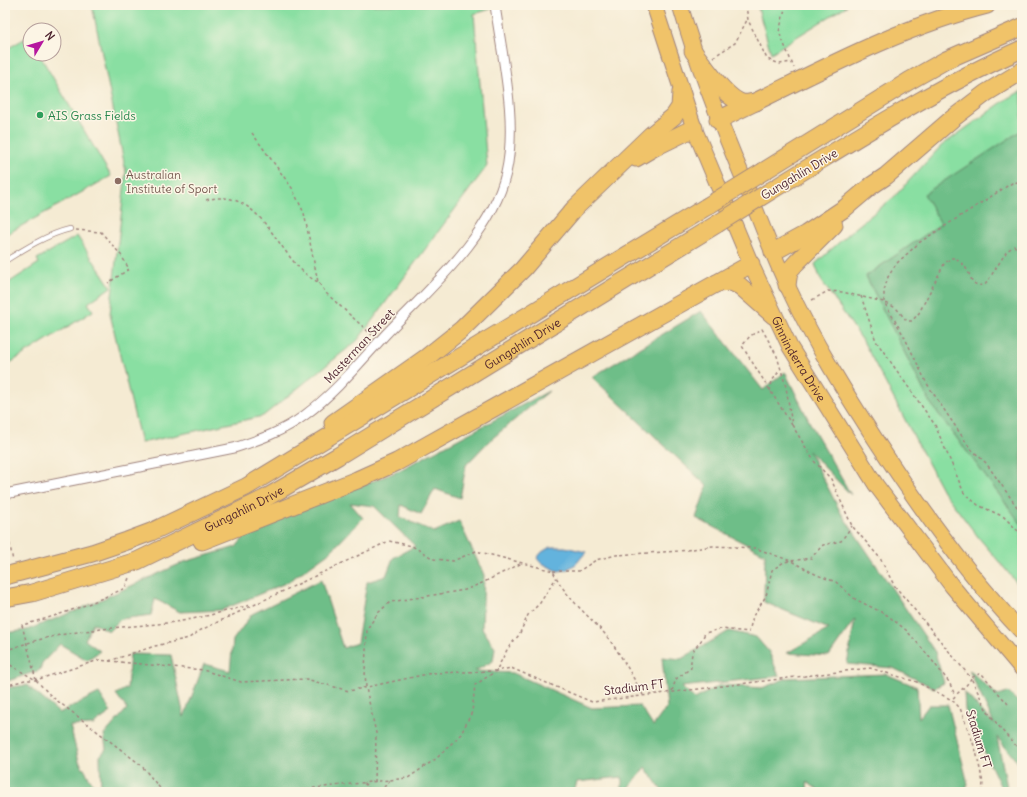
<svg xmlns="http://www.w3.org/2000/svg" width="1027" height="797" font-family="Delius,sans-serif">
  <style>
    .green { fill: #89dfa2; stroke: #6a7f66 }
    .forest { fill: #6ebe88; stroke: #5c6e5a }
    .water { fill: #63b3dd; stroke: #566984 }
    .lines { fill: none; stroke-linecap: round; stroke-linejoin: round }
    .service-casing { stroke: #a0857f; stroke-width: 6 }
    .minor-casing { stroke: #a0857f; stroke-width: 11 }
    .primary-casing { stroke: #a0857f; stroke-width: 17 }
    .motorway-casing { stroke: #a0857f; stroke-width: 19 }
    .path { stroke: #a0857f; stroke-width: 1.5; stroke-dasharray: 3 3; stroke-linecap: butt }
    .service { stroke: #fff; stroke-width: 4.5 }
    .minor { stroke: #fff; stroke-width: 9 }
    .primary { stroke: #f0c369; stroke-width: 15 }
    .motorway { stroke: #f0c369; stroke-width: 17 }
    .motorway-bridge-casing { stroke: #a0857f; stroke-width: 19; stroke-linecap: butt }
    .motorway-bridge { stroke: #f0c369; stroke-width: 17 }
    .leisure-dot { fill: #2e9e5b; stroke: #fcf5e5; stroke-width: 1.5 }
    .education-dot { fill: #8d6e63; stroke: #fcf5e5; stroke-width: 1.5 }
    .labels { text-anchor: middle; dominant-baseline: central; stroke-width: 3; stroke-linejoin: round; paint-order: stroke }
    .leisure-label { font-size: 12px; fill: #27864d; stroke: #fcf5e5; text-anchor: start }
    .education-label { font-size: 12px; fill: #785e54; stroke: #fcf5e5; text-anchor: start }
    .street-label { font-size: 12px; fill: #4a1f2b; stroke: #fcf5e5 }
  </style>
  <rect width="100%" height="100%" fill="#fcf5e5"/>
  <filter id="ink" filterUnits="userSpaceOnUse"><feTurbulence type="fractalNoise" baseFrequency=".025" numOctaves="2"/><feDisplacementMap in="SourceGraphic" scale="8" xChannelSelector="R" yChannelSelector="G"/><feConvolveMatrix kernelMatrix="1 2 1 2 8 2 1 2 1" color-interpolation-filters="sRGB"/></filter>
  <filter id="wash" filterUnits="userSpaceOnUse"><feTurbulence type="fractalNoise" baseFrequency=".012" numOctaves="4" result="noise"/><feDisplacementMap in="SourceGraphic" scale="16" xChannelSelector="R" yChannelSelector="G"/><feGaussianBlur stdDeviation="0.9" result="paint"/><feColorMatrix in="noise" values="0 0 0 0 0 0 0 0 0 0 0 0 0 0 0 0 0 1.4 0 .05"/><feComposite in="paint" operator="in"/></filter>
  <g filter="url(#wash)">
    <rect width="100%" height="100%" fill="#f5ebd3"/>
    <!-- green -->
    <g class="green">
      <polygon points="92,5 504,5 474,14 487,166 357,341 263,416 141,443 110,314 126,172"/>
      <polygon points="757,5 848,5 771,53"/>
      <polygon points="29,36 30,54 39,54 111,176 5,235 5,50"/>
      <polygon points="1022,91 1022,130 925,194 941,224 866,276 929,401 1022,525 1022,589 979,538 943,491 863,341 821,280 815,264 854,229 894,197 941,146 1008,98"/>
      <polygon points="77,236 111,287 88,303 93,311 5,366 5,285 39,263 37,259"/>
    </g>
    <!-- forest -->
    <g class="forest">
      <polygon points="1022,130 1022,525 929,401 866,276 941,224 924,194"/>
      <polygon points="701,311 763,390 785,372 810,423 851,495 809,451 841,513 935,652 944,683 934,688 893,668 847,664 855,619 829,656 787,653 829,629 764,602 765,554 696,518 707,486 592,377"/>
      <polygon points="549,391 488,442 466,465 460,498 435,489 421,514 401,505 400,517 434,532 459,521 484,575 482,628 495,648 493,661 475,671 513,673 592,708 640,706 653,726 667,707 662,657 681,659 729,631 756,637 769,652 779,676 681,687 695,699 720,685 762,688 787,678 886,674 917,687 919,718 929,705 948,705 968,784 964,792 821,792 807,782 808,792 787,792 786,788 778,792 663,792 645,767 626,792 622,792 622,777 577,782 574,792 101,792 100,756 106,749 104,735 127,709 116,694 127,688 130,654 171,655 184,717 204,664 230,671 233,640 252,614 321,580 343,648 357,643 367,582 386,576 393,558 415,546 374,506 350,503 363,518 331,551 288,582 222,610 180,612 155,599 151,615 121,619 109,631 93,623 85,640 100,651 87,660 60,644 42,663 40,670 5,682 5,633 27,630 80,609 184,562 236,547 251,529 396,472"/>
      <polygon points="969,670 997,695 1008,692 1022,706 1022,768 997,737 1008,792 1003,792 965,710 964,692 994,724"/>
      <polygon points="27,685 59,713 99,693 111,712 93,725 70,726 79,761 98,792 5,792 5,688"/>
    </g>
    <!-- water -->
    <polygon class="water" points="550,547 565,547 586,552 576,564 566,570 557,571 540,562 537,558 542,552"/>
  </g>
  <g filter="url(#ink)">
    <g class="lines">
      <!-- service casing -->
      <g class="service-casing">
        <path id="service" d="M5,261c19,-12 43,-27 65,-32"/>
      </g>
      <!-- minor casing -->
      <g class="minor-casing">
        <path id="minor" d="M5,494l229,-46c25,-8 50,-17 71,-33 31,-23 55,-53 81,-81 43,-45 106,-99 120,-161 12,-52 -4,-116 -11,-168"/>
      </g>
      <!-- primary casing -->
      <g class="primary-casing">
        <g id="primary">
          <path id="s1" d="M654,5l40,123 57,136 39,83 86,138 76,101 70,83"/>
          <path d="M680,5c18,62 41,121 66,180 13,33 26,68 41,100 26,56 59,109 92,160 43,66 89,130 143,187"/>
        </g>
      </g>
      <!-- motorway casing -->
      <g class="motorway-casing">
        <g id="motorway">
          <path d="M693,51c11,14 33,49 50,52 4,1 9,-1 13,-1"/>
          <path d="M718,120c89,-42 174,-91 269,-115"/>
          <polyline points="636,158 653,148 694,128"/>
          <polyline points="764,171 909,81 946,60 1022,27"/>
          <path d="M772,190c82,-50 162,-102 250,-141"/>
          <polyline points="773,252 806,234 845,208 871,186 886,176 952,119 986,93 1022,71"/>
          <polyline points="717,283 731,282 740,286 774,316"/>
          <polyline points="787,285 789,271 797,262 834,225"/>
          <polyline points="333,423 427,357 461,330 523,269 574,209 651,135 674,116 680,107 681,92"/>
          <polyline points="202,541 357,480 397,462 751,264"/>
          <polyline points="5,576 92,553 127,541 151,532 246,487 706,207"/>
          <path id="s2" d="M5,598l27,-5 105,-32 127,-62 74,-43 379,-232"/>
        </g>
      </g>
      <!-- path -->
      <g class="path">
        <polyline points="746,5 748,20 767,59 780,64 791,62"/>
        <polyline points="786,5 779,32 794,68"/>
        <polyline points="713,57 735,43 747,20"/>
        <polyline points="252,133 292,188 304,213 318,282 327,294 372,335"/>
        <polyline points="1022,177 1018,182 1012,183 920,242 896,264 888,277 884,291 884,302 904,336 926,382 941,405 970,448 986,463 1022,514"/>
        <polyline points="1018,182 1022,188"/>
        <path d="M206,200c58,-16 72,64 112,82"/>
        <polyline points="76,230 101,232 121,255 129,269 108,283"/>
        <polyline points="861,296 876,341 935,425 964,493 978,505 1004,517 1022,535"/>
        <path d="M812,300l16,-9 14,1 42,10 12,6 11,13h5l7,-8 25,-49 7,-6h5c3,3 7,6 9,9 8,10 4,20 20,18l22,-34 7,-5 8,6"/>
        <polyline points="770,391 772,381 780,370"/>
        <path d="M792,425l-50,-79 8,-10 12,-7 15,27 9,31 6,38 22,36 17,18 21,47 28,32 14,27 77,93c-3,8 -14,14 -19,22"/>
        <polyline points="5,520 13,561"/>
        <polyline points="553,571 579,571 596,560 616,555 680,551 713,546 755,548 791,561 817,575 836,582 855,599 887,615 906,630 927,654 949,682 955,695"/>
        <path d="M5,651c55,-22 104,-22 162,-28 28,-3 57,-12 84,-18"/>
        <path d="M109,661l46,-15 34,-8 12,-8 188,-89 23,5 22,13 19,2 23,-10 77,20c12,26 32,41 51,62 16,19 27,41 39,62"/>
        <polyline points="5,662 36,680 51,696 141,765 163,792"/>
        <path d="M36,680l-14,-55c36,-9 69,-21 103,-37l4,-10"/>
        <polyline points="5,686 25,680 36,680 99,660 203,670 241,682 306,679 349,691 432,673 496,671 508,648 519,635 528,615 540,603 556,578"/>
        <path d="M672,691l4,-12 15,-11c-1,-23 7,-18 14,-35l16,-4 28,3 4,-16 13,-20 6,-26 12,-8 27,-4 12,-13 18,-4 11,-15"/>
        <polyline points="1008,704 981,673 971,678 987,711 1005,734 1022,752"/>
        <polyline points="375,782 376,733 366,688 365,671 367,629 378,613 390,602 465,590 482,583 522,563"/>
        <polyline points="364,783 372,792"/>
        <polyline points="277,792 408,778 437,758 461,734 472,712 475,685 496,671 511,668 592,702 870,668 917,682 952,700 960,708 976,751 983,783 982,792"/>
        <polyline points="380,792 390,780"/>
      </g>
      <!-- service -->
      <use href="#service" class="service"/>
      <!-- minor -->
      <use href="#minor" class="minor"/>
      <!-- primary -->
      <use href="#primary" class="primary"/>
      <!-- motorway -->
      <use href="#motorway" class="motorway"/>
      <!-- motorway-bridge casing -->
      <g class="motorway-bridge-casing">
        <g id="motorway-bridge">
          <polyline points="706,207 764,171"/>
          <polyline points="717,224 772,190"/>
        </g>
      </g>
      <!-- motorway-bridge -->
      <use href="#motorway-bridge" class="motorway-bridge"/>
    </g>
  </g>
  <!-- markers -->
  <circle class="leisure-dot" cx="40" cy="115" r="4"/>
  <circle class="education-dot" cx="118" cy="181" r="4"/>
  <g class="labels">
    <!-- leisure labels -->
    <g class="leisure-label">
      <text x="48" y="115">AIS Grass Fields</text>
    </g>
    <!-- education labels -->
    <g class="education-label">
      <text x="126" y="174">Australian<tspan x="126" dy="14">Institute of Sport</tspan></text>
    </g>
    <!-- street labels -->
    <g class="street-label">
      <text transform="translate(799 174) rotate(-31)">Gungahlin Drive</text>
      <text stroke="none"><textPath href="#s2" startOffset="580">Gungahlin Drive</textPath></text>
      <text transform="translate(359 346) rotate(-47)">Masterman Street</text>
      <text stroke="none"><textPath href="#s1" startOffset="383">Ginninderra Drive</textPath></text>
      <text stroke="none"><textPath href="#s2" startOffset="256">Gungahlin Drive</textPath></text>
      <text transform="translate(634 687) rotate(-7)">Stadium FT</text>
      <text transform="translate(979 739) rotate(73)">Stadium FT</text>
    </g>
  </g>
  <!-- margin -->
  <rect width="1027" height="797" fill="none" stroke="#fcf5e5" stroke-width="20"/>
  <!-- north arrow -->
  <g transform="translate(42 42) rotate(52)"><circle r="19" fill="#fcf5e5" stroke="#b59f9b"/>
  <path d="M0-3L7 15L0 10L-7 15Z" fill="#b5179e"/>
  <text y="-6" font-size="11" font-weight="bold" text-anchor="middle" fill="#4a1f2b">N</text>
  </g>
</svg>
